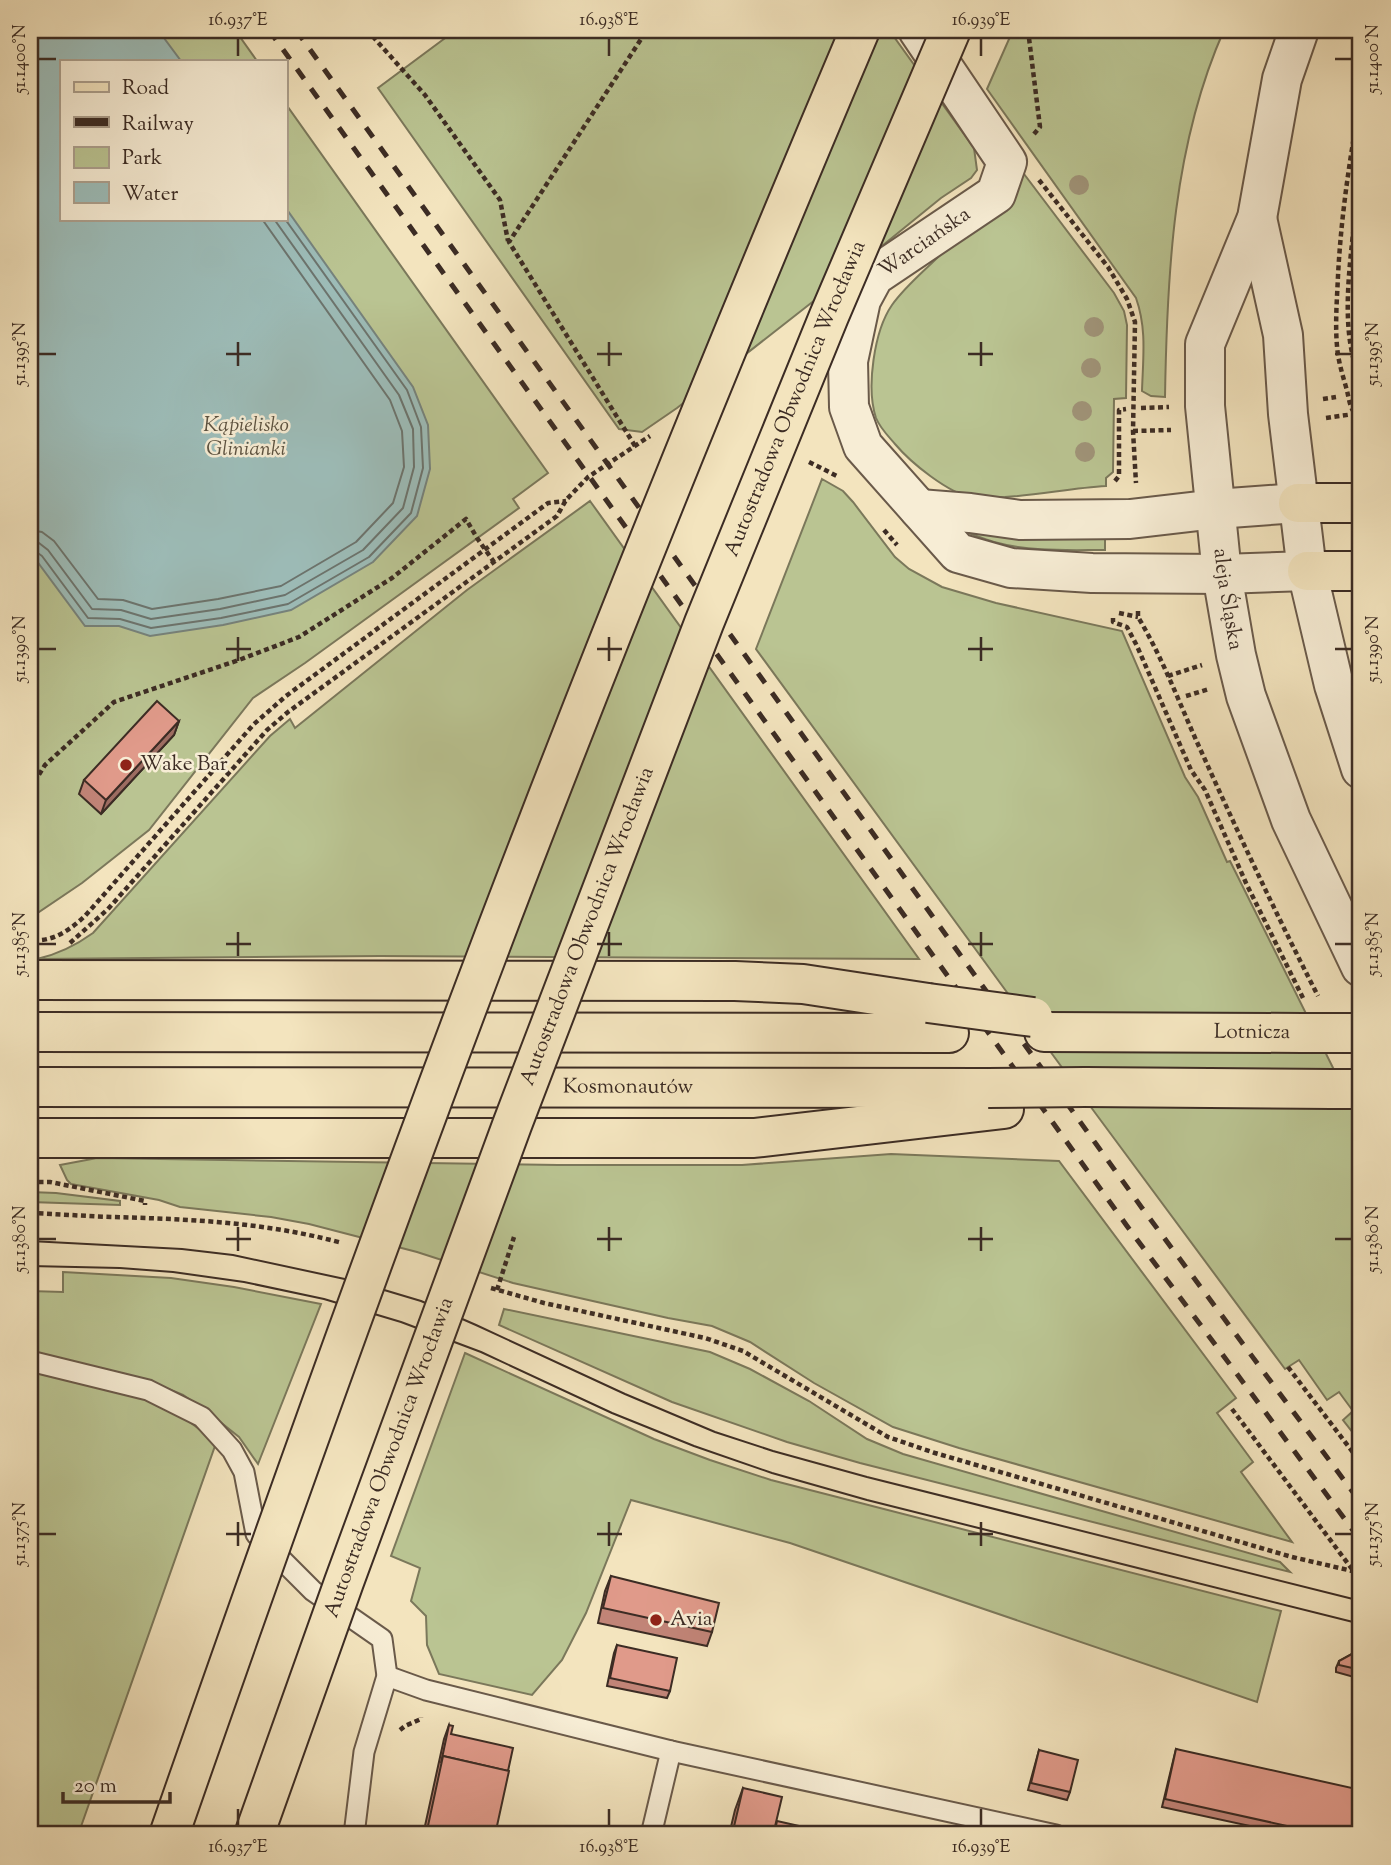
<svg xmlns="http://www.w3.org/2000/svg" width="1391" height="1865" font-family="'Sorts Mill Goudy',serif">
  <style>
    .green { fill: #bac492; stroke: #7b785b; stroke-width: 2 }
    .water { fill: #9dbdb9; stroke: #76837d; stroke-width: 2 }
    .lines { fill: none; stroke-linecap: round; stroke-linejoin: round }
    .shore { stroke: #6c746e; stroke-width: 2 }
    .service-casing { stroke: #6a5a4a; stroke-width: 23 }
    .minor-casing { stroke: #6a5a4a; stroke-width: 42 }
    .tertiary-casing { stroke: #6a5a4a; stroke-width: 42 }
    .primary-casing { stroke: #3c2c24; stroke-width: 42 }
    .path { stroke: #3c2c24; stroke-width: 4.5; stroke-dasharray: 5 3.5; stroke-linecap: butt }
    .service { stroke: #f7edd5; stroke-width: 19 }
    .minor { stroke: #f7edd5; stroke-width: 38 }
    .tertiary { stroke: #f7edd5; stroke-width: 38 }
    .primary { stroke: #f3e4be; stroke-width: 38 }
    .tram { stroke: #3c2c24; stroke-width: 2 }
    .rail { stroke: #3c2c24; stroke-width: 5; stroke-dasharray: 12 12; stroke-linecap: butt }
    .primary-bridge-casing { stroke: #3c2c24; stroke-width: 42; stroke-linecap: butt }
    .motorway-bridge-casing { stroke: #3c2c24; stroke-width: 42; stroke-linecap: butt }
    .path-bridge { stroke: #3c2c24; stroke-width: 4.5; stroke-dasharray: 5 3.5; stroke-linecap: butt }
    .primary-bridge { stroke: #f3e4be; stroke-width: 38 }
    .motorway-bridge { stroke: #f3e4be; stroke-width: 38 }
    .tree { fill: #a09479 }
    .wall { fill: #c18477; stroke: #3c2c24; stroke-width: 2 }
    .shaded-wall { fill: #9d6c61; stroke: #3c2c24; stroke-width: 2 }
    .building { fill: #e09a8a; stroke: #3c2c24; stroke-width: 2 }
    .ticks { fill: none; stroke: #3c2c24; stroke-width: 2.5 }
    .poi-dot { fill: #8f2418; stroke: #f7edd5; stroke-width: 2.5 }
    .labels { text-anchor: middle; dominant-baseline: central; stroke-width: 5; stroke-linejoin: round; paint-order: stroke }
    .street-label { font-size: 21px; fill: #3c2c24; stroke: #f7edd5 }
    .park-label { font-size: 21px; font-style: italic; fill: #5c5240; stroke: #f7edd5 }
    .poi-label { font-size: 21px; fill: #3c2c24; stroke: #f7edd5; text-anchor: start }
    .neatline { fill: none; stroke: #3c2c24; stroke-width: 2.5 }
    .ticks-label { font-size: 18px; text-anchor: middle; fill: #3c2c24 }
  </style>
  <rect width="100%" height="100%" fill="#f3e4be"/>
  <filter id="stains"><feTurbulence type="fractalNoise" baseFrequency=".00286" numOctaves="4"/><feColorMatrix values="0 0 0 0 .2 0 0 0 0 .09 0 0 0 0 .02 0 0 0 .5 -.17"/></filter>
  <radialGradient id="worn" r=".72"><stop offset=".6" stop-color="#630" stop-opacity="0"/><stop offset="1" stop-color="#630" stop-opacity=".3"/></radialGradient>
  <!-- green -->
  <g class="green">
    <polygon points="30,30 235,30 257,61 61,61 61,219 285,219 285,103 548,473 513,499 519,508 305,663 253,698 149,830 82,883 30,918"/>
    <polygon points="456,30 889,30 974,148 977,170 971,178 941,198 829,289 677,408 642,432 619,429 378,88"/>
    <path d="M1013,30h211c-51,115 -57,243 -59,367l-14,-1 -9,-5c1,-33 5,-62 -6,-93l-149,-209z"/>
    <path d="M1021,170l93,123 10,18 3,14 -1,73 -12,1 -1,73 -7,6v8c-34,2 -67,9 -101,11 -10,0 -22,2 -32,1 -25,-5 -62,-35 -78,-54 -7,-8 -15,-16 -19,-26 -10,-30 -2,-87 16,-113 15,-21 35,-36 52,-54 27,-26 51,-54 77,-81z"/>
    <polygon points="1357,257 1361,259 1361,363 1357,341"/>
    <polygon points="822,479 843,491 853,502 895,557 909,569 942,587 996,603 1122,631 1185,777 1198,797 1227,862 1230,861 1361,1124 1361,1443 1343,1420 1353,1411 1339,1392 1327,1400 1299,1360 1285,1369 1096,1114 756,649"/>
    <path d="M590,501l329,458 -539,-3 -343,3c22,-5 38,-13 56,-26l177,-197 20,-17 5,9 172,-138z"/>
    <path d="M952,526l153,7v17c-37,0 -75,2 -111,-8 -14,-4 -28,-10 -42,-16z"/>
    <polygon points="891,1154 1059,1161 1236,1398 1217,1413 1253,1462 1241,1472 1292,1542 959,1448 893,1427 814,1383 750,1342 712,1326 668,1318 513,1283 417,1252 309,1224 271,1217 180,1207 159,1200 71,1184 67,1180 60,1165 97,1158 558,1165 742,1165"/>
    <polygon points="30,1192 56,1193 120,1201 120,1205 30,1202"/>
    <polygon points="63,1272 171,1278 234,1287 321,1304 258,1464 239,1437 209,1413 183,1395 144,1379 30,1352 30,1291 63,1292"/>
    <polygon points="504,1309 710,1352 750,1369 809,1401 867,1439 903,1454 1280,1562 1290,1572 860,1463 787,1442 672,1402 499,1325"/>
    <polygon points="465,1353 654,1439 710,1460 771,1480 1281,1611 1257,1702 790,1543 631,1500 586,1613 562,1660 532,1695 439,1674 427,1645 426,1616 411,1601 420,1568 391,1556"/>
    <path d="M30,1370l125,31c23,11 42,25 61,42l-138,392h-48z"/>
  </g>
  <!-- water -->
  <polygon class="water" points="30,30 158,30 181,61 61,61 61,219 285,219 285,207 413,387 428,425 430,469 417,516 373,562 291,610 223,625 150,636 119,626 85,626 36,560 30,555"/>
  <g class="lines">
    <!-- shore -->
    <g class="shore">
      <polyline points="30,530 42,532 54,541 98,599 123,600 152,609 218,599 281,586 356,542 393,503 404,467 402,431 390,400 262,219"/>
      <polyline points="30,541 39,543 48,550 92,609 121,610 151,619 220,609 285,595 363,550 403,508 414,467 413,429 399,395 274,219"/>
      <polyline points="30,550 35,551 42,556 88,618 120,619 151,628 221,618 288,604 369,557 411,513 423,468 421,427 407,390 285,219"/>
    </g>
    <!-- service casing -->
    <g class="service-casing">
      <g id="service">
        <polyline points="30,1361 148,1390 202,1417 232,1450 244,1472 256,1534 313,1591 382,1639 387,1676 364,1752 354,1835"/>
        <polyline points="387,1676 426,1690 671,1751 1056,1835"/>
        <polyline points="651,1835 671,1751"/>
      </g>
    </g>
    <!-- minor casing -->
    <g class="minor-casing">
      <g id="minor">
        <polyline points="918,30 1007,162 996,194 874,276 861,300 848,361 849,407 863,446 958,553 1011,568 1092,573 1222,574"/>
        <polyline points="919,509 970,513 1020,520 1130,519 1216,509"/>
      </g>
    </g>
    <!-- tertiary casing -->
    <g class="tertiary-casing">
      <g id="tertiary">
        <path id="s1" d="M1299,30l-17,49 -25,139 -52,126v62l17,168 14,81 10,41 45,124 70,147"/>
        <polyline points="1257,218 1283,335 1288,414 1307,571 1334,685 1361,769"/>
        <polyline points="1216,509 1298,503"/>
        <polyline points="1222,574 1307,571"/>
      </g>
    </g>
    <!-- primary casing -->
    <g class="primary-casing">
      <g id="primary">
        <polyline points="1298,503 1361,503"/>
        <polyline points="1307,571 1361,571"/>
        <polyline points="30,980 735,981 803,984 928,1003"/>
        <polyline points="30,1032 949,1033"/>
        <path id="s2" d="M1044,1032l259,1"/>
        <path id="s3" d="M30,1087l958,1"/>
        <polyline points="1085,1087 1332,1089"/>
        <polyline points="30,1138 754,1138 1004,1109"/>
      </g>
    </g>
    <!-- path -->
    <g class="path">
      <polyline points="367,30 425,95 500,200 508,241"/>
      <polyline points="1028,30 1040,127 1034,134"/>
      <path d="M1361,97c-11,59 -20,119 -23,179 -1,23 -3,47 -1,70 1,14 5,27 9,41 4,14 3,24 15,32"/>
      <path d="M1361,161c-4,21 -5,43 -7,64 -5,47 -14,111 7,155"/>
      <polyline points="1039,180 1108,267 1127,299 1135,322 1133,431 1136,483"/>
      <polyline points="1323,399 1336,397"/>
      <polyline points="1141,408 1169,407"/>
      <polyline points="1326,418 1354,414"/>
      <polyline points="1133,431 1171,430"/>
      <polyline points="635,446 509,242 647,30"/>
      <polyline points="809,462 839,477"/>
      <polyline points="1115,481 1119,476 1119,410 1126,409"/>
      <polyline points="884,530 897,545"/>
      <path d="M1138,611v6c26,43 43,91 64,136 37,82 75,163 116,243"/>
      <polyline points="1119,613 1138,617"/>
      <polyline points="1113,618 1113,622 1127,627 1137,646 1191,770 1205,790 1246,883 1303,998"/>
      <polyline points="1168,676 1202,665"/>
      <polyline points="1186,696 1209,689"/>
      <polyline points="30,789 45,765 114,702 239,660 299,637 392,578 466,519 477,538 494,562"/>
      <path d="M42,940c17,-2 31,-13 43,-24l169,-192 32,-28 262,-193 18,-2"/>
      <polyline points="70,943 108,909 267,730 288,712 557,516 566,500 588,477 650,436"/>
      <polyline points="30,1182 50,1182 145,1201 145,1205"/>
      <path d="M30,1213c27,1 54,3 81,4 78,2 154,5 231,26"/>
      <polyline points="491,1288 544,1303 705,1338 743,1351 888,1437 935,1453 1292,1557"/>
      <polyline points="497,1290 514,1237"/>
      <polyline points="1288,1367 1361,1463"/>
      <polyline points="1232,1409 1361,1581"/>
      <polyline points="400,1730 405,1726 421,1719 421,1717"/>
    </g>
    <!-- service -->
    <use href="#service" class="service"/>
    <!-- minor -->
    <use href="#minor" class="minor"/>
    <!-- tertiary -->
    <use href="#tertiary" class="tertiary"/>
    <!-- primary -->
    <use href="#primary" class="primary"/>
    <!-- tram -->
    <g class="tram">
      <polyline points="30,1241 182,1249 233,1255 354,1281 421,1301 476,1325 625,1394 715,1432 773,1451 867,1477 1361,1601"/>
      <polyline points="30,1266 120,1268 173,1272 244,1282 324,1299 401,1322 481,1352 612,1413 694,1446 772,1473 867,1500 1361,1624"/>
    </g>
    <!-- rail -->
    <g class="rail">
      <polyline points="269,30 1127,1226 1361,1541"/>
      <polyline points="296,30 1142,1208 1361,1503"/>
    </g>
    <!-- primary-bridge casing -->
    <g class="primary-bridge-casing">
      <g id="primary-bridge">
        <polyline points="928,1003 1033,1017"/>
        <polyline points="1303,1033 1361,1033"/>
        <polyline points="988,1088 1085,1087"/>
        <polyline points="1332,1089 1361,1089"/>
      </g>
    </g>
    <!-- motorway-bridge casing -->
    <g class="motorway-bridge-casing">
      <g id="motorway-bridge">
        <path d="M169,1835c118,-339 239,-678 369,-1013 103,-266 211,-530 322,-792"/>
        <path id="s4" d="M254,1835l90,-253 168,-457 192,-502 125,-307 122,-286"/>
      </g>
    </g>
    <!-- path-bridge -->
    <polyline class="path-bridge" points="1292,1557 1361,1573"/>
    <!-- primary-bridge -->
    <use href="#primary-bridge" class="primary-bridge"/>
    <!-- motorway-bridge -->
    <use href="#motorway-bridge" class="motorway-bridge"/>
  </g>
  <!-- trees -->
  <g class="tree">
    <circle cx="1079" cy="185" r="10"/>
    <circle cx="1094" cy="327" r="10"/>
    <circle cx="1091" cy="368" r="10"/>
    <circle cx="1082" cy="411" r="10"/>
    <circle cx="1085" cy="452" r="10"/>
  </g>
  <!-- wall -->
  <g class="wall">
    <polygon points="179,721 174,735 101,814 79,794 84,780"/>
    <polygon points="611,1576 712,1632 707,1646 598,1623 605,1591"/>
    <polygon points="617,1645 670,1691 667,1698 607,1686 614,1653"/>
    <polygon points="1361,1649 1361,1679 1336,1672 1336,1668 1339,1661"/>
    <polygon points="449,1725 451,1734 495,1835 423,1835 444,1739"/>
    <polygon points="1176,1749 1361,1835 1292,1835 1162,1807 1174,1757"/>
    <polygon points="1039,1750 1070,1792 1067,1800 1028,1790"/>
    <polygon points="743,1788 775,1827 839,1835 729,1835 735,1810"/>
  </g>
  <!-- shaded-wall -->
  <polygon class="shaded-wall" points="179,721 174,735 101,814 106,800"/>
  <!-- building -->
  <g class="building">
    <polygon points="157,701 179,721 106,800 84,780"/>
    <polygon points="611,1576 719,1603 712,1632 603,1608"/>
    <polygon points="617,1645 677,1658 670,1691 610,1678"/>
    <polygon points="1361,1649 1361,1670 1339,1665 1339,1661"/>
    <polygon points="449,1725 453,1726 451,1734 513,1748 508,1771 443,1756 441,1763"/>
    <polygon points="1176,1749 1361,1790 1361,1835 1328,1835 1165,1799"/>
    <polygon points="1039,1750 1078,1760 1070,1792 1031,1783"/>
    <polygon points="443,1756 509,1771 495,1835 426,1835"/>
    <polygon points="743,1788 782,1797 773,1835 732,1835"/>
    <polygon points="777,1821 839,1835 774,1835"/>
  </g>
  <!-- ticks -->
  <path class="ticks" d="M238,38v18M609,38v18M981,38v18M38,59h18M1335,59h17M238,342v24M609,342v24M981,342v24M38,354h18M226,354h25M597,354h25M968,354h25M1335,354h17M238,637v24M609,637v24M981,637v24M38,649h18M226,649h25M597,649h25M968,649h25M1335,649h17M238,932v24M609,932v24M981,932v24M38,944h18M226,944h25M597,944h25M968,944h25M1335,944h17M238,1227v24M609,1227v24M981,1227v24M38,1239h18M226,1239h25M597,1239h25M968,1239h25M1335,1239h17M238,1522v24M609,1522v24M981,1522v24M38,1534h18M226,1534h25M597,1534h25M968,1534h25M1335,1534h17M238,1809v17M609,1809v17M981,1809v17"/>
  <!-- markers -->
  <g class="poi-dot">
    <circle cx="126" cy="765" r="7"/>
    <circle cx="656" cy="1620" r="7"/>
  </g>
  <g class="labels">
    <!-- street labels -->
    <g class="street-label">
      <text transform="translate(925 243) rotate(-35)">Warciańska</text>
      <text stroke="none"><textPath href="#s4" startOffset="1535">Autostradowa Obwodnica Wrocławia</textPath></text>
      <text stroke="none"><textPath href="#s1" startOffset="586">aleja Śląska</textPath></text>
      <text stroke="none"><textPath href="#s4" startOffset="968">Autostradowa Obwodnica Wrocławia</textPath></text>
      <text stroke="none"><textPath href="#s2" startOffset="208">Lotnicza</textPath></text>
      <text stroke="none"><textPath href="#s3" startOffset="598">Kosmonautów</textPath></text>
      <text stroke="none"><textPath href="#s4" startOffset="401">Autostradowa Obwodnica Wrocławia</textPath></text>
    </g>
    <!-- park labels -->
    <g class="park-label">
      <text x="246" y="426">Kąpielisko<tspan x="246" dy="24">Glinianki</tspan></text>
    </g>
    <!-- poi labels -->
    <g class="poi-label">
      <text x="140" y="765">Wake Bar</text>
      <text x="670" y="1620">Avia</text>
    </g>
  </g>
  <!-- margin -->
  <rect width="1391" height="1865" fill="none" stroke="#f3e4be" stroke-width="77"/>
  <!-- legend -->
  <rect x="60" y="60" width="228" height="161" fill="#f7edd5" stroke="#aca08e" stroke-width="2"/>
  <rect x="74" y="82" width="35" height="10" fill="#f3e4be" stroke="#aca08e" stroke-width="2"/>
  <text x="122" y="94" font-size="21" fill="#3c2c24">Road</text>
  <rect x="74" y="117" width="35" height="10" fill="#3c2c24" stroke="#aca08e" stroke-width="2"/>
  <text x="122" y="130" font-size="21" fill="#3c2c24">Railway</text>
  <rect x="74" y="147" width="35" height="21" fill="#bac492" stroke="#aca08e" stroke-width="2"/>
  <text x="122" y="164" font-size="21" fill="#3c2c24">Park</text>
  <rect x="74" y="182" width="35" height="21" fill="#9dbdb9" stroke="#aca08e" stroke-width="2"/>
  <text x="122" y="200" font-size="21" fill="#3c2c24">Water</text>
  <!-- scale -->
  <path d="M63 1792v10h107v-10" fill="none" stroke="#3c2c24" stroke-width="3.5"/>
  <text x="74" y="1792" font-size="21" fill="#3c2c24" stroke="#f7edd5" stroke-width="5" paint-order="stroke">20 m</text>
  <rect x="38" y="38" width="1314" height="1788" class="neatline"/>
  <g class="ticks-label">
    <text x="238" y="25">16.937°E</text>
    <text x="609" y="25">16.938°E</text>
    <text x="981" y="25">16.939°E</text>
    <text transform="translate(19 59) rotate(-90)" y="6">51.1400°N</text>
    <text transform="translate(1372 59) rotate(-90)" y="6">51.1400°N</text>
    <text transform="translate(19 354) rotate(-90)" y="6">51.1395°N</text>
    <text transform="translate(1372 354) rotate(-90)" y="6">51.1395°N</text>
    <text transform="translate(19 649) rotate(-90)" y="6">51.1390°N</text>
    <text transform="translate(1372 649) rotate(-90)" y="6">51.1390°N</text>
    <text transform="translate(19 944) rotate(-90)" y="6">51.1385°N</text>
    <text transform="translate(1372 944) rotate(-90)" y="6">51.1385°N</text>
    <text transform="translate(19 1239) rotate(-90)" y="6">51.1380°N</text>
    <text transform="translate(1372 1239) rotate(-90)" y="6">51.1380°N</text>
    <text transform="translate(19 1534) rotate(-90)" y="6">51.1375°N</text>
    <text transform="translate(1372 1534) rotate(-90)" y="6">51.1375°N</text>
    <text x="238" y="1852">16.937°E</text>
    <text x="609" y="1852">16.938°E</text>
    <text x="981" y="1852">16.939°E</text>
  </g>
  <rect width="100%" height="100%" filter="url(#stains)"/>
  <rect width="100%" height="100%" fill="url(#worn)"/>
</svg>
